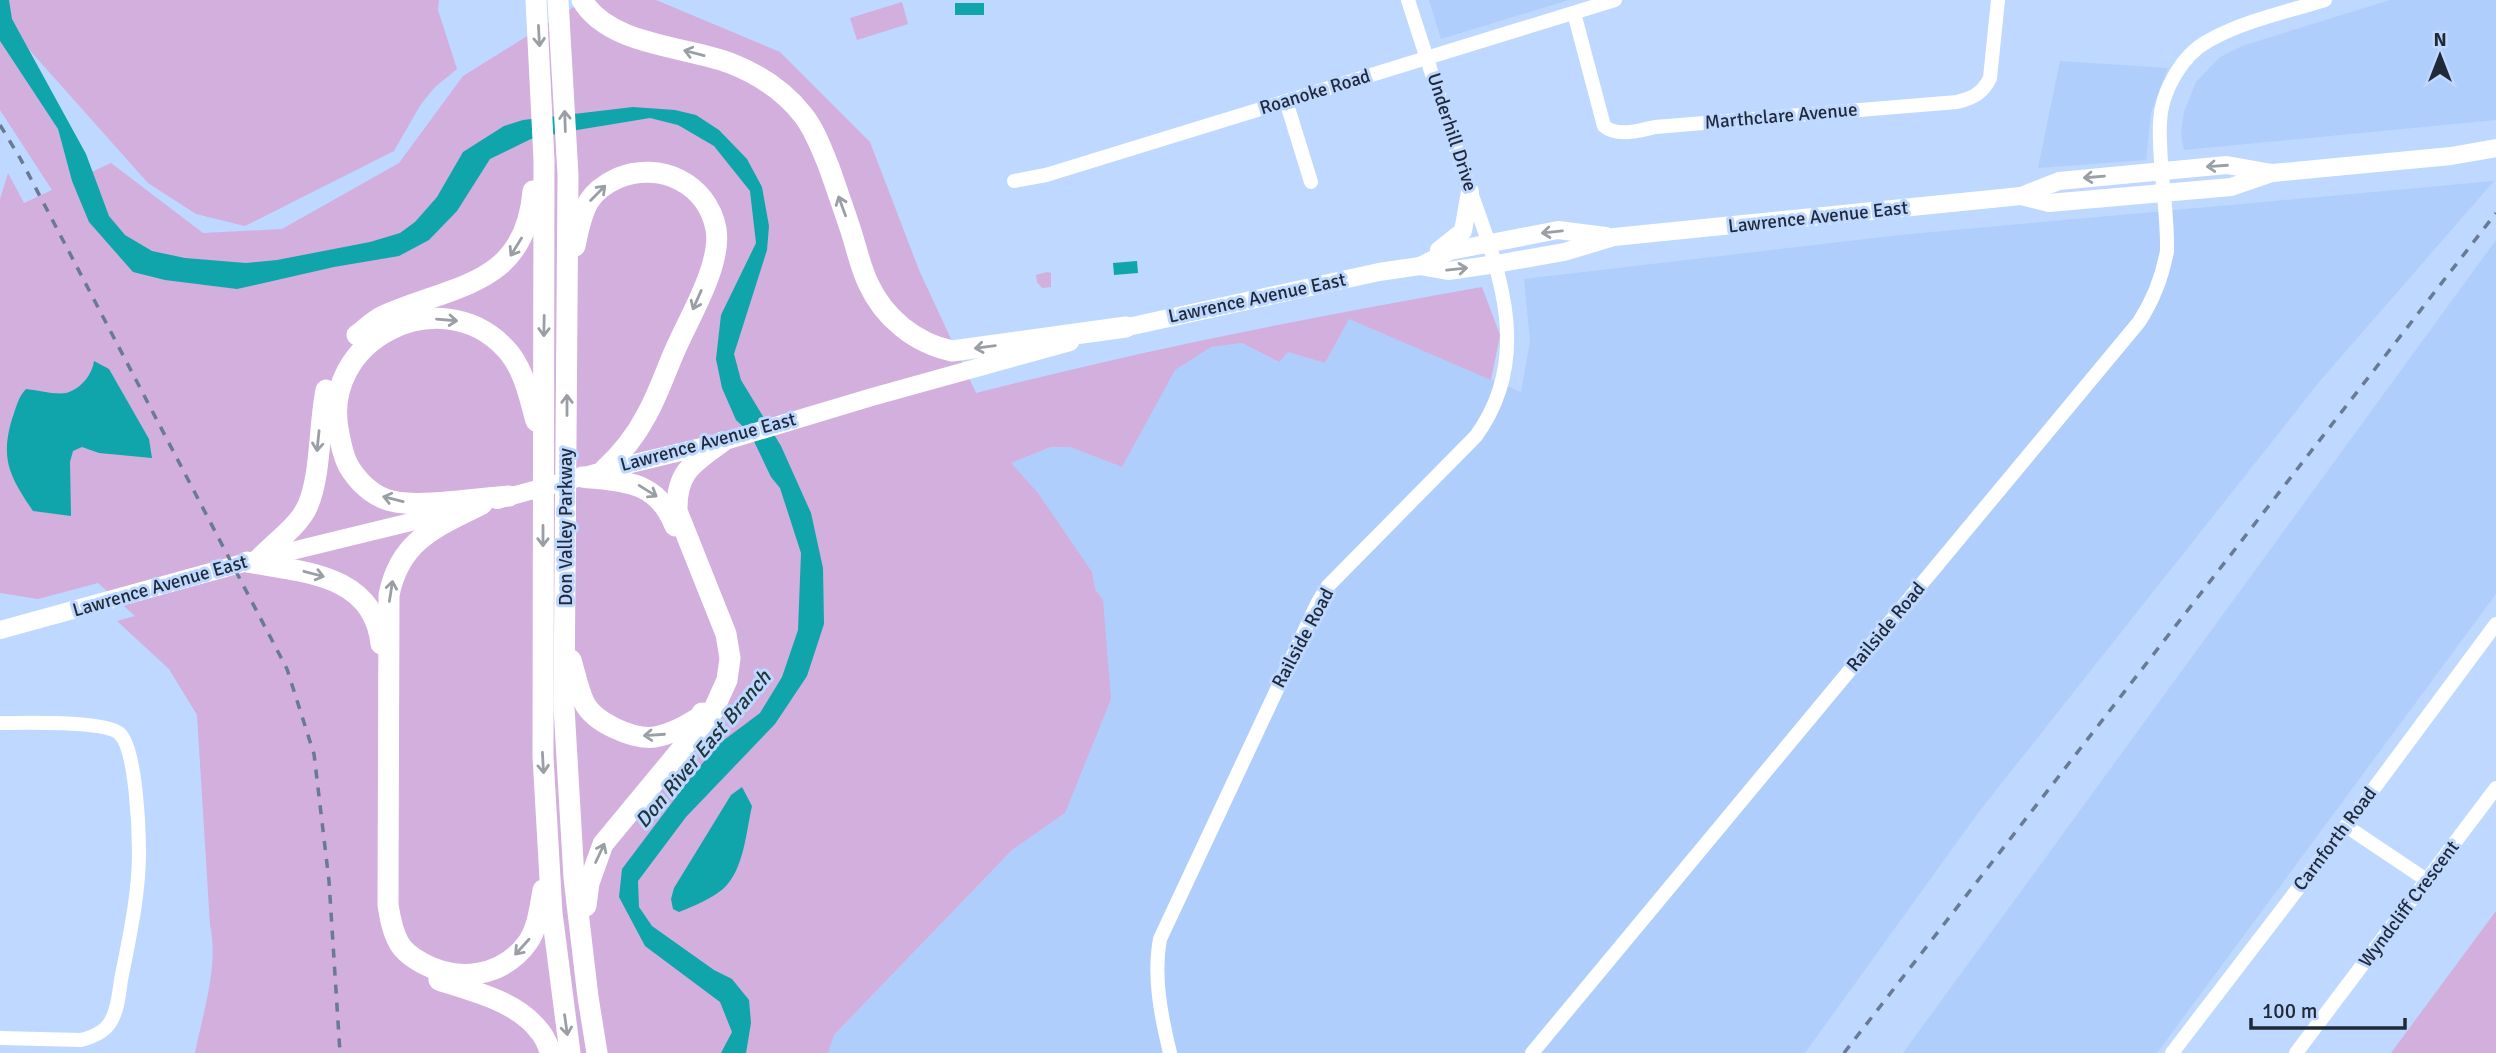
<svg xmlns="http://www.w3.org/2000/svg" width="2496" height="1053" font-family="Signika,sans-serif">
  <style>
    .built { fill: #b0cefb }
    .green { fill: #d2afdc }
    .water { fill: #0fa5aa }
    .lines { fill: none; stroke-linecap: round; stroke-linejoin: round }
    .minor { stroke: #fff; stroke-width: 14 }
    .major { stroke: #fff; stroke-width: 18 }
    .highway { stroke: #fff; stroke-width: 21 }
    .rail { stroke: #697a94; stroke-width: 3.5; stroke-dasharray: 9 9; stroke-linecap: butt }
    .oneway { stroke: #9a9fa5 }
    .labels { text-anchor: middle; dominant-baseline: central; stroke-width: 6; stroke-linejoin: round; paint-order: stroke }
    .street-label { font-size: 19px; fill: #1f2937; stroke: #bed8ff }
    .water-label { font-size: 21px; font-style: italic; fill: #213737; stroke: #bed8ff }
  </style>
  <rect width="100%" height="100%" fill="#bed8ff"/>
  <!-- built -->
  <g class="built">
    <polygon points="1429,0 1569,0 1441,39"/>
    <polygon points="2390,0 2496,0 2496,120 2184,150 2181,134 2184,112 2196,82 2220,57 2242,46"/>
    <polygon points="2060,61 2168,68 2151,113 2146,160 2038,168"/>
    <polygon points="2494,181 2320,381 1978,813 1805,1053 817,1053 1012,850 1065,813 1019,484 1009,464 1051,447 1070,447 1122,467 1174,370 1211,347 1242,343 1278,362 1288,352 1325,363 1349,319 1521,392 1530,341 1524,279 1900,235"/>
    <polygon points="2496,240 2496,594 2157,1053 1903,1053"/>
  </g>
  <!-- green -->
  <g class="green">
    <polygon points="0,0 439,0 438,10 457,69 435,87 421,104 394,151 245,226 196,214 148,183 0,17"/>
    <path d="M585,0h71l124,52 90,90 49,128 57,123c167,-43 336,-76 506,-106l18,48 -9,45 -142,-61 -24,44 -37,-11 -9,10 -37,-19 -31,4 -36,23 -53,97 -52,-20h-19l-40,16 27,30 54,79 3,17 8,11 8,99 -46,114 -53,37 -178,185 -6,18h-633c8,-41 24,-87 15,-128l-13,-210 -28,-46 -52,-48 18,-5 -37,-33 -60,16 -38,-6v-394l8,-26 16,30 28,-13 -52,-80v-69l58,88 14,52 39,-18 92,70 79,-4 117,-66 64,-87z"/>
    <polygon points="902,2 908,24 857,40 850,18"/>
    <polygon points="1047,272 1051,273 1051,287 1042,288 1037,282 1036,275"/>
    <polygon points="2496,911 2496,1053 2391,1053"/>
  </g>
  <!-- water -->
  <g class="water">
    <polygon points="0,0 9,0 12,19 86,154 109,216 125,235 152,251 185,258 246,263 277,260 370,242 400,233 415,222 437,197 463,152 504,126 523,120 633,107 675,110 696,115 719,130 747,159 762,187 769,226 767,250 734,354 741,380 781,446 811,513 823,568 824,624 807,676 775,724 686,817 638,881 639,907 652,926 714,970 732,979 749,1000 751,1023 746,1053 721,1053 732,1032 720,1002 645,946 619,897 622,869 695,772 720,743 760,713 782,677 798,630 801,553 780,488 771,477 750,433 736,420 722,388 716,359 721,315 756,243 750,191 714,146 678,125 650,118 571,131 531,139 490,159 457,211 429,240 399,256 334,267 237,289 165,280 133,272 89,222 72,181 58,129 0,41"/>
    <rect x="955" y="3" width="29" height="12"/>
    <polygon points="1137,261 1138,273 1114,275 1113,263"/>
    <path d="M94,361l15,8 40,70 3,19 -53,-5 -17,-6 -9,4 -3,11 1,54 -38,-5c-23,-34 -33,-51 -21,-92 4,-11 6,-22 14,-30 11,1 29,6 40,4 15,-4 26,-18 28,-32z"/>
    <path d="M742,787l10,19c-6,26 -8,64 -29,83 -12,10 -29,17 -44,23l-6,-3 -2,-10 3,-11 57,-93z"/>
  </g>
  <g class="lines">
    <!-- minor -->
    <g class="minor">
      <path d="M1574,13l30,113c13,11 35,5 51,1l302,-25c16,-4 26,-9 33,-24l8,-78"/>
      <polyline points="1286,101 1311,182"/>
      <polyline points="1014,181 1046,175 1615,0"/>
      <path d="M0,723c23,0 106,-3 120,11 16,16 19,95 19,119 0,42 -10,86 -18,127 -2,13 -3,29 -10,41 -6,11 -18,16 -30,19l-81,-2"/>
      <polyline points="2346,826 2428,881"/>
      <path d="M1170,1053c-9,-37 -17,-77 -10,-114l157,-335 11,-18 148,-150c63,-87 16,-181 -14,-269 -18,-56 -36,-111 -54,-167"/>
      <path d="M1532,1053l607,-731c15,-23 23,-44 28,-71 1,-43 -9,-86 -7,-129 1,-30 22,-67 48,-81 35,-20 78,-29 117,-41"/>
      <polyline points="2172,1053 2346,826 2496,624"/>
      <polyline points="2296,1053 2496,788"/>
    </g>
    <!-- major -->
    <g class="major">
      <polyline points="2021,196 2049,203 2231,187 2272,173 2451,156 2496,148"/>
      <polyline points="1439,250 1463,231 1470,192"/>
      <polyline points="1420,266 1450,251 1558,230 1606,236"/>
      <polyline points="1114,330 1379,272 1420,266 1448,271 1496,264 1564,252 1614,237 2021,196 2059,181 2227,165 2272,173"/>
      <polyline points="497,500 614,468 722,442 872,397 1070,342"/>
      <polyline points="0,630 247,562 460,510"/>
    </g>
    <!-- highway -->
    <g class="highway">
      <polyline points="536,0 544,160 543,757 552,913 570,1053"/>
      <polyline points="558,0 568,175 564,707 574,878 588,997 597,1053"/>
      <path d="M582,0c27,46 104,46 148,63 28,11 55,29 73,52 12,15 19,35 26,52 7,20 14,40 21,61 6,18 10,38 18,55 16,35 47,60 84,68l174,-24"/>
      <path d="M575,246c3,-15 6,-32 14,-45 7,-11 18,-18 29,-23 42,-17 89,5 98,51 6,35 -26,87 -40,119 -10,22 -18,47 -30,68 -11,21 -25,38 -42,54"/>
      <path d="M357,335c8,-6 17,-15 26,-19 71,-32 142,-29 150,-125"/>
      <path d="M582,477c43,5 75,3 93,49"/>
      <path d="M509,496c-30,2 -91,12 -117,5 -19,-4 -35,-20 -44,-36 -5,-10 -7,-20 -9,-31 -21,-94 101,-155 166,-86 19,20 24,48 31,73"/>
      <path d="M482,504c-46,23 -82,36 -93,91l-1,310c2,12 4,25 10,36 4,9 15,17 24,22 36,20 81,14 106,-21 10,-14 12,-36 15,-52"/>
      <path d="M260,558c15,-16 40,-33 48,-53 13,-30 11,-81 18,-115"/>
      <path d="M247,562c54,10 127,11 134,82"/>
      <path d="M571,660c4,13 7,29 13,42 9,20 49,38 71,35 17,-3 30,-11 45,-20l2,-4"/>
      <path d="M586,906l3,-23 14,-39 110,-133 14,-31 3,-22 -4,-24 -49,-123c-1,-39 16,-48 45,-69"/>
      <path d="M439,980c35,12 79,21 102,53 5,6 7,14 10,20"/>
    </g>
    <!-- rail -->
    <g class="rail">
      <polyline points="0,125 20,158 287,669 314,754 329,881 340,1053"/>
      <polyline points="1844,1053 2496,213"/>
    </g>
  </g>
  <!-- one-way arrows -->
  <defs><path id="oneway-shaft" d="M-6 0H5M1.5-3L5.5 0L1.5 3" fill="none" stroke-width="1.6" stroke-linecap="round" stroke-linejoin="round" transform="scale(1.75)"/></defs>
  <g class="oneway">
    <use href="#oneway-shaft" transform="translate(539 36) rotate(87)"/>
    <use href="#oneway-shaft" transform="translate(694 53) rotate(-165)"/>
    <use href="#oneway-shaft" transform="translate(565 121) rotate(-92)"/>
    <use href="#oneway-shaft" transform="translate(2217 166) rotate(176)"/>
    <use href="#oneway-shaft" transform="translate(2094 177) rotate(175)"/>
    <use href="#oneway-shaft" transform="translate(598 193) rotate(-45)"/>
    <use href="#oneway-shaft" transform="translate(842 206) rotate(-110)"/>
    <use href="#oneway-shaft" transform="translate(1552 232) rotate(174)"/>
    <use href="#oneway-shaft" transform="translate(516 247) rotate(122)"/>
    <use href="#oneway-shaft" transform="translate(1457 269) rotate(-6)"/>
    <use href="#oneway-shaft" transform="translate(697 300) rotate(114)"/>
    <use href="#oneway-shaft" transform="translate(447 320) rotate(5)"/>
    <use href="#oneway-shaft" transform="translate(544 326) rotate(91)"/>
    <use href="#oneway-shaft" transform="translate(985 347) rotate(172)"/>
    <use href="#oneway-shaft" transform="translate(567 405) rotate(-90)"/>
    <use href="#oneway-shaft" transform="translate(318 441) rotate(96)"/>
    <use href="#oneway-shaft" transform="translate(648 491) rotate(32)"/>
    <use href="#oneway-shaft" transform="translate(393 499) rotate(-166)"/>
    <use href="#oneway-shaft" transform="translate(543 536) rotate(90)"/>
    <use href="#oneway-shaft" transform="translate(314 574) rotate(15)"/>
    <use href="#oneway-shaft" transform="translate(391 591) rotate(-81)"/>
    <use href="#oneway-shaft" transform="translate(654 735) rotate(176)"/>
    <use href="#oneway-shaft" transform="translate(543 763) rotate(87)"/>
    <use href="#oneway-shaft" transform="translate(600 853) rotate(-65)"/>
    <use href="#oneway-shaft" transform="translate(522 947) rotate(132)"/>
    <use href="#oneway-shaft" transform="translate(566 1025) rotate(82)"/>
  </g>
  <g class="labels">
    <!-- street labels -->
    <g class="street-label">
      <text transform="translate(1315 92) rotate(-17)">Roanoke Road</text>
      <text transform="translate(1781 116) rotate(-5)">Marthclare Avenue</text>
      <text transform="translate(1452 132) rotate(72)">Underhill Drive</text>
      <text transform="translate(1818 217) rotate(-6)">Lawrence Avenue East</text>
      <text transform="translate(1257 298) rotate(-12)">Lawrence Avenue East</text>
      <text transform="translate(708 442) rotate(-15)">Lawrence Avenue East</text>
      <text transform="translate(566 527) rotate(-90)">Don Valley Parkway</text>
      <text transform="translate(160 586) rotate(-16)">Lawrence Avenue East</text>
      <text transform="translate(1886 627) rotate(-50)">Railside Road</text>
      <text transform="translate(1303 638) rotate(-62)">Railside Road</text>
      <text transform="translate(2335 839) rotate(-53)">Carnforth Road</text>
      <text transform="translate(2409 904) rotate(-53)">Wyndcliff Crescent</text>
    </g>
    <!-- water labels -->
    <g class="water-label">
      <text transform="translate(703 749) rotate(-50)">Don River East Branch</text>
    </g>
  </g>
  <!-- north arrow -->
  <g transform="translate(2440 56)" stroke="#bed8ff" stroke-width="5" paint-order="stroke">
  <path d="M0-5L12 26L0 18L-12 26Z" fill="#1f2937"/>
  <text y="-10" font-size="19" font-weight="bold" text-anchor="middle" fill="#1f2937">N</text>
  </g>
  <!-- scale -->
  <path d="M2251 1018v10h154v-10" fill="none" stroke="#1f2937" stroke-width="3.5"/>
  <text x="2262" y="1018" font-size="21" fill="#1f2937" stroke="#bed8ff" stroke-width="5" paint-order="stroke">100 m</text>
</svg>
